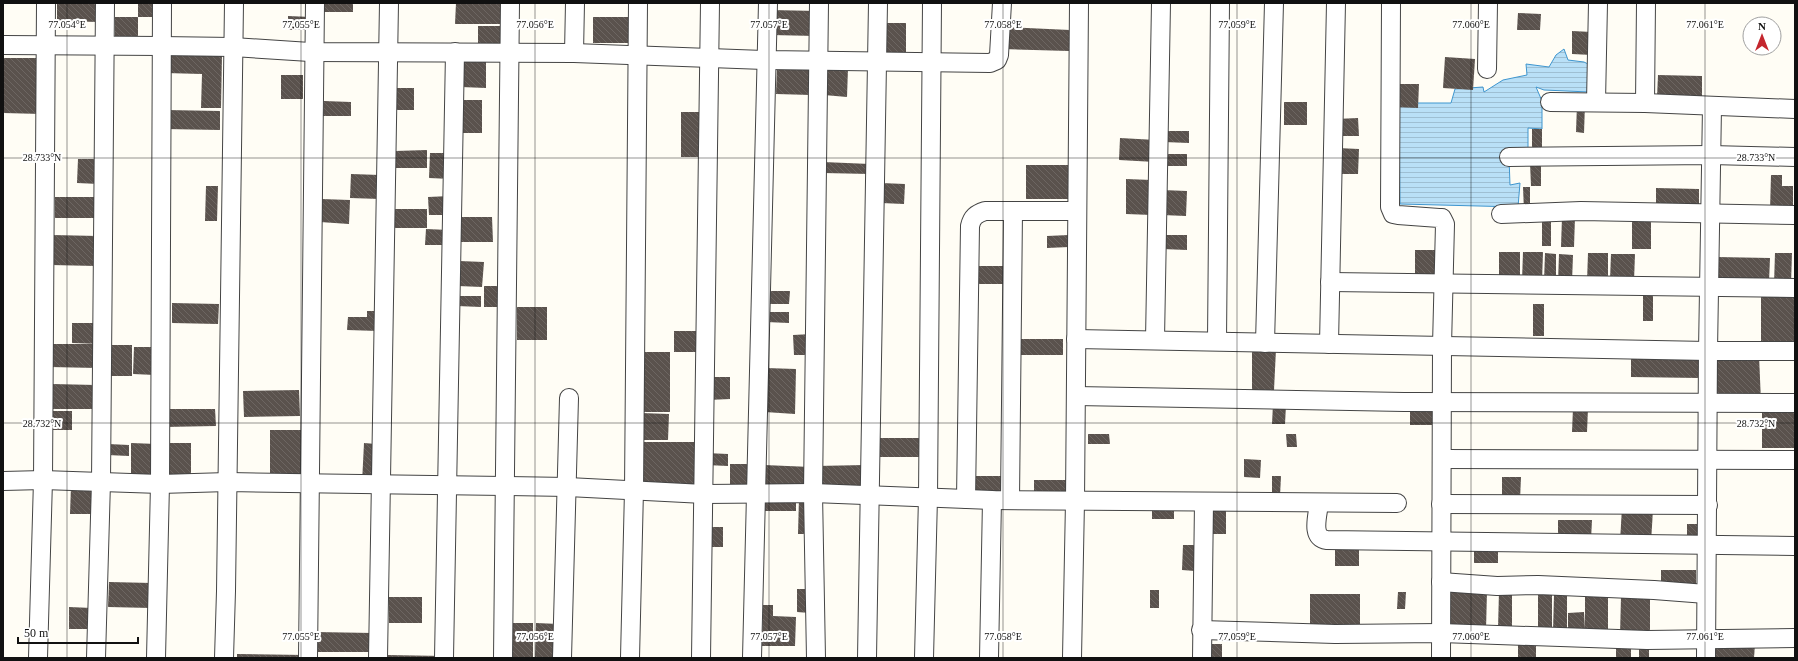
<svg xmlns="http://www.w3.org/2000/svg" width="1798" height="661" font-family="'Times New Roman',serif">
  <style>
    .water { fill: url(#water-rules); stroke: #3f96cf }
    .building { fill: url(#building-back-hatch) }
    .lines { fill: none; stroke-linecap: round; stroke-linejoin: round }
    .street-casing { stroke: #444; stroke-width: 20 }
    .street { stroke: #fff; stroke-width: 18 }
    .ticks { fill: none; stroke: #111; stroke-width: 1; stroke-opacity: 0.45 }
    .ticks-label { font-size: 10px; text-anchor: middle; fill: #111; stroke: #fff; stroke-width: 4; stroke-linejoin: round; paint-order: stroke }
  </style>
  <defs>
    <pattern id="water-rules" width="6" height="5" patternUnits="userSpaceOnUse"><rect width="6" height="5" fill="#b9e0f7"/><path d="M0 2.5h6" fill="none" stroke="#9ebfd3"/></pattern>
    <pattern id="building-back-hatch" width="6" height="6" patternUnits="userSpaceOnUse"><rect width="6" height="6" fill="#5a524d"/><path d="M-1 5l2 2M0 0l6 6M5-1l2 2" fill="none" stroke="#6d6662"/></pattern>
  </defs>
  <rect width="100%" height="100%" fill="#fffdf5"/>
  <!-- water -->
  <polygon class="water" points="1564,49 1568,60 1584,62 1592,66 1589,92 1544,90 1536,87 1542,101 1542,129 1528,128 1528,151 1509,157 1510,185 1520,183 1518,207 1400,204 1399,103 1451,103 1455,89 1483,87 1484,92 1503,80 1527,75 1526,64 1549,67 1556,55"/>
  <!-- building -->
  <g class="building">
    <polygon points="57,3 99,3 99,22 57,21"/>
    <rect x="138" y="3" width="23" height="14"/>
    <rect x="324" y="3" width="29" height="9"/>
    <polygon points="456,3 508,3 508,24 455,24"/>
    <polygon points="771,10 817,11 816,36 771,35"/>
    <polygon points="1518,13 1541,14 1540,30 1517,30"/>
    <polygon points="288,16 311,17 311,30 288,30"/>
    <rect x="115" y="17" width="23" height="27"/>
    <rect x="593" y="17" width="40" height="26"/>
    <rect x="883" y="23" width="23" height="35"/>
    <rect x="478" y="26" width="25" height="24"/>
    <polygon points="1004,27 1070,30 1069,51 1003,49"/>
    <polygon points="1572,31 1592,32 1592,55 1572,54"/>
    <polygon points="166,54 222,55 221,108 201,108 202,74 165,73"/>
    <polygon points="1445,57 1475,59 1473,90 1443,88"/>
    <polygon points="3,58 42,58 42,114 3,113"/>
    <polygon points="461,59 486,59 486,88 461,87"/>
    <polygon points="777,66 812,67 811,95 776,94"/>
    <polygon points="826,66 848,68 847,97 824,95"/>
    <rect x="281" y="75" width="22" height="24"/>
    <polygon points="1658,75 1702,76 1702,99 1657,98"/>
    <polygon points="1395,84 1419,84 1418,108 1395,107"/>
    <rect x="396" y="88" width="18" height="22"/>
    <rect x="461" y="100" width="21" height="33"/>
    <polygon points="324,101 351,102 351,116 323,116"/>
    <rect x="1284" y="102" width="23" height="23"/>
    <polygon points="1577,104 1585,104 1584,133 1576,132"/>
    <polygon points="166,110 220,111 220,130 165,129"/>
    <rect x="681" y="112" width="22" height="45"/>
    <polygon points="1358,118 1359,136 1336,136 1336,119"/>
    <rect x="1532" y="129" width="10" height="24"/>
    <polygon points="1165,131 1189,131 1189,143 1164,142"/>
    <polygon points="1120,138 1156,140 1155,162 1119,160"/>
    <polygon points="1337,148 1359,149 1358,174 1336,174"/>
    <polygon points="427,150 427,168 395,168 395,151"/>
    <polygon points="430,153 452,153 451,179 429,178"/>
    <rect x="1163" y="154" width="24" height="12"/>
    <polygon points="78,159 99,159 99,184 77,183"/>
    <polygon points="823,162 870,164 870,174 823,173"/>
    <polygon points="1530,163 1541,163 1541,186 1531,186"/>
    <rect x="1026" y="165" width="44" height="34"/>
    <polygon points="351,174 380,175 380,199 350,198"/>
    <polygon points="1771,175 1782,175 1782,186 1793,186 1793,210 1770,210"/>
    <polygon points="1126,179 1152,180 1152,215 1126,214"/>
    <polygon points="881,183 905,184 904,204 881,203"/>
    <polygon points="206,186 218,186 217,221 205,221"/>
    <polygon points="1523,187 1530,187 1530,211 1524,211"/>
    <polygon points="1656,188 1699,189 1699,210 1656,209"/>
    <polygon points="1162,190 1187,191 1186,216 1162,215"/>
    <polygon points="450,196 451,215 429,215 428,197"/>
    <polygon points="55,197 100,197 99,218 55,218"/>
    <polygon points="321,199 350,200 349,224 320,222"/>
    <rect x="392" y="209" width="35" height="19"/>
    <rect x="1542" y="213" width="9" height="33"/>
    <polygon points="459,217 492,217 493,242 459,242"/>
    <polygon points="1562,217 1575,217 1574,247 1561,247"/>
    <rect x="1632" y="218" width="19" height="31"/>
    <polygon points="426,229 449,230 448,245 425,245"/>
    <polygon points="52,235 98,236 96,266 51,265"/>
    <polygon points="1069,235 1069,247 1047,248 1047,236"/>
    <polygon points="1162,235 1187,235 1187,250 1162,249"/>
    <rect x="1415" y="250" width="24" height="29"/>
    <rect x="1499" y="252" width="21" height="29"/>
    <polygon points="1523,252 1543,252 1542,282 1522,281"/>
    <polygon points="1545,253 1556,254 1556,282 1544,282"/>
    <polygon points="1588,253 1608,253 1608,282 1587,282"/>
    <polygon points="1775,253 1792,253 1791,284 1774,284"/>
    <polygon points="1559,254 1573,255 1572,282 1558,282"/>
    <polygon points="1611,254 1635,254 1634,281 1610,280"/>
    <polygon points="1717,257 1770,258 1769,282 1716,281"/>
    <polygon points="459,261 484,262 482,287 458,286"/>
    <polygon points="973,266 1007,266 1007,284 972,284"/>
    <rect x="484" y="286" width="21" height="21"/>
    <polygon points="1653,290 1653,321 1643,321 1643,291"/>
    <polygon points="767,291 790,291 789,304 767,304"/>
    <polygon points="1761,291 1795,291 1795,345 1761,344"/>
    <polygon points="457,296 481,296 481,307 457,306"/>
    <polygon points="172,303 219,304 218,324 172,323"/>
    <rect x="1533" y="304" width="11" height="32"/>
    <rect x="517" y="307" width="30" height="33"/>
    <polygon points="367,311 379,311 378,331 347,330 348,317 367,317"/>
    <polygon points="766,312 789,312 789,323 766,322"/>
    <polygon points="72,323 99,323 99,344 72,343"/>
    <rect x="674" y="331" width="26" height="21"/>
    <polygon points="812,334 812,355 794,355 793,335"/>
    <rect x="1015" y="339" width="48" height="16"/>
    <polygon points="51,344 98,344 97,368 50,367"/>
    <polygon points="108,345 132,345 132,376 107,376"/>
    <polygon points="134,347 156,347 155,375 133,374"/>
    <polygon points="1252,348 1276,349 1274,390 1252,392"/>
    <rect x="640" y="352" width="30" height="60"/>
    <polygon points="1631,355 1699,355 1699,378 1631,377"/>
    <polygon points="1759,355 1761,402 1713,403 1712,356"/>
    <polygon points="766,368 796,369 795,414 765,412"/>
    <polygon points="707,377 730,377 730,399 708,400"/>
    <polygon points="52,384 96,385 96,409 52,409"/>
    <polygon points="299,390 300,416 244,417 243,391"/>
    <polygon points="1273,404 1286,405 1285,424 1272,424"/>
    <rect x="1410" y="407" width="25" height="18"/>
    <polygon points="1573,408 1588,408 1587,432 1572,432"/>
    <polygon points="164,409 215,409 216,426 164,427"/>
    <rect x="49" y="411" width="23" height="19"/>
    <polygon points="1762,411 1795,412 1795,448 1762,448"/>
    <polygon points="641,413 669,414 668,440 640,440"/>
    <rect x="270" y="430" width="34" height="50"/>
    <polygon points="1088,434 1109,434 1110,444 1088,444"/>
    <polygon points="1286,434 1296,434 1297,447 1287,447"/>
    <rect x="878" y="438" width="47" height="19"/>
    <polygon points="640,442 697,442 696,487 639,486"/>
    <polygon points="131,443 157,444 157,481 131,481"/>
    <rect x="162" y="443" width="29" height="36"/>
    <polygon points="364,443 376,444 374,483 362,483"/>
    <polygon points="108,444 129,445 129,456 107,455"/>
    <polygon points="706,453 728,454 728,466 706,465"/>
    <polygon points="1244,459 1261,460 1260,478 1244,477"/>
    <polygon points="730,464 748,464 749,487 730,487"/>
    <polygon points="764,465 811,467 810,490 763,488"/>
    <polygon points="865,465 865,489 817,490 816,466"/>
    <rect x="970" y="476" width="34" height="18"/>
    <polygon points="1272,476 1281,476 1280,496 1272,496"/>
    <polygon points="1502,477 1521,477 1520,500 1502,500"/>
    <rect x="1034" y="480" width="34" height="13"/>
    <polygon points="71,486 98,487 98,514 70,514"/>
    <polygon points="799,498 811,498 810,534 798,534"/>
    <polygon points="763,499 796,500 796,511 763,511"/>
    <polygon points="1211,506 1226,506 1226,534 1212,534"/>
    <polygon points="1622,507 1653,509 1651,543 1620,542"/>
    <rect x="1152" y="508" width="22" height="11"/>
    <polygon points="1558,520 1592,520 1591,540 1558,540"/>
    <rect x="1687" y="524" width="10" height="16"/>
    <rect x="704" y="527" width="19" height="20"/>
    <polygon points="1183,545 1195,545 1195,571 1182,570"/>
    <rect x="1474" y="545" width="24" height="18"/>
    <rect x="1335" y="546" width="24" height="20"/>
    <rect x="1661" y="570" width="35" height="19"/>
    <polygon points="109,582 152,583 151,608 108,607"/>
    <polygon points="797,589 810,589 810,613 797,612"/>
    <rect x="1150" y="590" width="9" height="18"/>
    <polygon points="1443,590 1487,591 1486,630 1442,629"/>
    <polygon points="1499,591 1512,591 1512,629 1498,629"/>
    <polygon points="1398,592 1406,592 1405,609 1397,609"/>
    <rect x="1538" y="593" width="14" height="37"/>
    <rect x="1310" y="594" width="50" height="34"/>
    <polygon points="1554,595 1567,595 1567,632 1553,631"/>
    <polygon points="1585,595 1608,596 1608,632 1568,632 1568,613 1584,612 1585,629"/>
    <rect x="389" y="597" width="33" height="26"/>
    <polygon points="1621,597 1650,597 1650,635 1620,635"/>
    <polygon points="763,605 773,605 773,616 796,617 795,646 762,646"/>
    <polygon points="69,607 92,608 92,629 69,629"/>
    <rect x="510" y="623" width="23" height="35"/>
    <polygon points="536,623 559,624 558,658 535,658"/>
    <polygon points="315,632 373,633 373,652 315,652"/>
    <rect x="1518" y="640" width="18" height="18"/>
    <rect x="1616" y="641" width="15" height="17"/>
    <rect x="1639" y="643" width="10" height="15"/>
    <rect x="1210" y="644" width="12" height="14"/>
    <polygon points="1712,644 1755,644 1754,658 1712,658"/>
    <polygon points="237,654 305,655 305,658 237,658"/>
    <polygon points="387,655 444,656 444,658 387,658"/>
  </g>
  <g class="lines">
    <!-- street casing -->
    <g class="street-casing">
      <g id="street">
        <polyline points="1391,3 1390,207 1393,214 1398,215 1439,218 1442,218 1445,224 1442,346 1441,658"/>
        <polyline points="3,45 161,46 233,47 310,52 574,53 767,60 990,63 997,60 999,55 1002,3"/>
        <polyline points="574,53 575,3"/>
        <polyline points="1487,69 1488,3"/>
        <polyline points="1550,102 1645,103 1795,109"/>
        <polyline points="1596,102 1598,3"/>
        <polyline points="1645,103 1646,3"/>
        <polyline points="1509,157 1711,155 1795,157"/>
        <polyline points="1501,214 1581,211 1795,215"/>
        <polyline points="1330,282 1795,288"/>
        <polyline points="1076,339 1708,351 1795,351"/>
        <polyline points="1155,340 1161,3"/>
        <polyline points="1217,341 1220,3"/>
        <polyline points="1265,343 1274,3"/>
        <polyline points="1329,344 1336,3"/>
        <polyline points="1076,396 1404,402 1795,403"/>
        <polyline points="1442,459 1795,460"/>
        <polyline points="3,481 43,480 160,484 228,482 504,486 568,487 704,494 813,493 992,500 1397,503"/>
        <path d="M966,499l4,-273c2,-9 6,-12 15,-15h92"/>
        <polyline points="1010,500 1013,211"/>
        <path d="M1319,503c-1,12 -9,35 8,37l468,6"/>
        <polyline points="1441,504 1708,505"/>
        <polyline points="1441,582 1497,586 1538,585 1654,590 1706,594"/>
        <polyline points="1201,630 1335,634 1441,633 1647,640 1795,638"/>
        <polyline points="38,658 43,480 46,3"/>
        <polyline points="96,658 101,482 105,3"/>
        <polyline points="156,658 160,484 162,3"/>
        <polyline points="224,658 226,591 234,3"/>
        <polyline points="308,658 315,3"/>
        <polyline points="378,658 389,3"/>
        <polyline points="444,658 455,52"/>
        <polyline points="503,658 510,3"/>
        <polyline points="562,658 569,398"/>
        <polyline points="630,658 634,490 638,3"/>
        <polyline points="701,658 710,3"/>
        <polyline points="752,658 768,3"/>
        <polyline points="816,658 813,493 819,3"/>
        <polyline points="867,658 878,3"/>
        <polyline points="924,658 928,497 932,3"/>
        <polyline points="989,658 992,500"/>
        <polyline points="1072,658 1075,501 1079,3"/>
        <polyline points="1202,658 1204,502"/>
        <polyline points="1706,658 1708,351 1712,107"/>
      </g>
    </g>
    <!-- street -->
    <use href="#street" class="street"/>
  </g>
  <!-- ticks -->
  <path class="ticks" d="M67,3v655M301,3v655M535,3v655M769,3v655M1003,3v655M1237,3v655M1471,3v655M1705,3v655M3,158h1792M3,423h1792"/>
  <g class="ticks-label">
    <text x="67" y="28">77.054°E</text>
    <text x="301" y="28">77.055°E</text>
    <text x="535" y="28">77.056°E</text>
    <text x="769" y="28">77.057°E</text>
    <text x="1003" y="28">77.058°E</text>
    <text x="1237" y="28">77.059°E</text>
    <text x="1471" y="28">77.060°E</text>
    <text x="1705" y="28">77.061°E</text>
    <text x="42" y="161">28.733°N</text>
    <text x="1756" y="161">28.733°N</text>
    <text x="42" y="427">28.732°N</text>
    <text x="1756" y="427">28.732°N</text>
    <text x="301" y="640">77.055°E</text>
    <text x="535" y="640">77.056°E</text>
    <text x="769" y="640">77.057°E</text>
    <text x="1003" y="640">77.058°E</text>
    <text x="1237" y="640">77.059°E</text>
    <text x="1471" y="640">77.060°E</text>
    <text x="1705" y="640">77.061°E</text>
  </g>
  <!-- border -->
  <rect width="1798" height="661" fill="none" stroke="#111111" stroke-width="8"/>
  <!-- north arrow -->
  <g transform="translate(1762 36)"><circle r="19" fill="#ffffff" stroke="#a0a0a0"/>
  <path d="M0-3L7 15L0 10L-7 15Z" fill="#c4262e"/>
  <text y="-6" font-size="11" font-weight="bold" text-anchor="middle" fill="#111111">N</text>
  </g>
  <!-- scale -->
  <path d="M18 637v6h120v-6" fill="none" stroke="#111111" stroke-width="2"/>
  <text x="24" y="637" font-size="12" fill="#111111" stroke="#ffffff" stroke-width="3" paint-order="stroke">50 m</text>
</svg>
